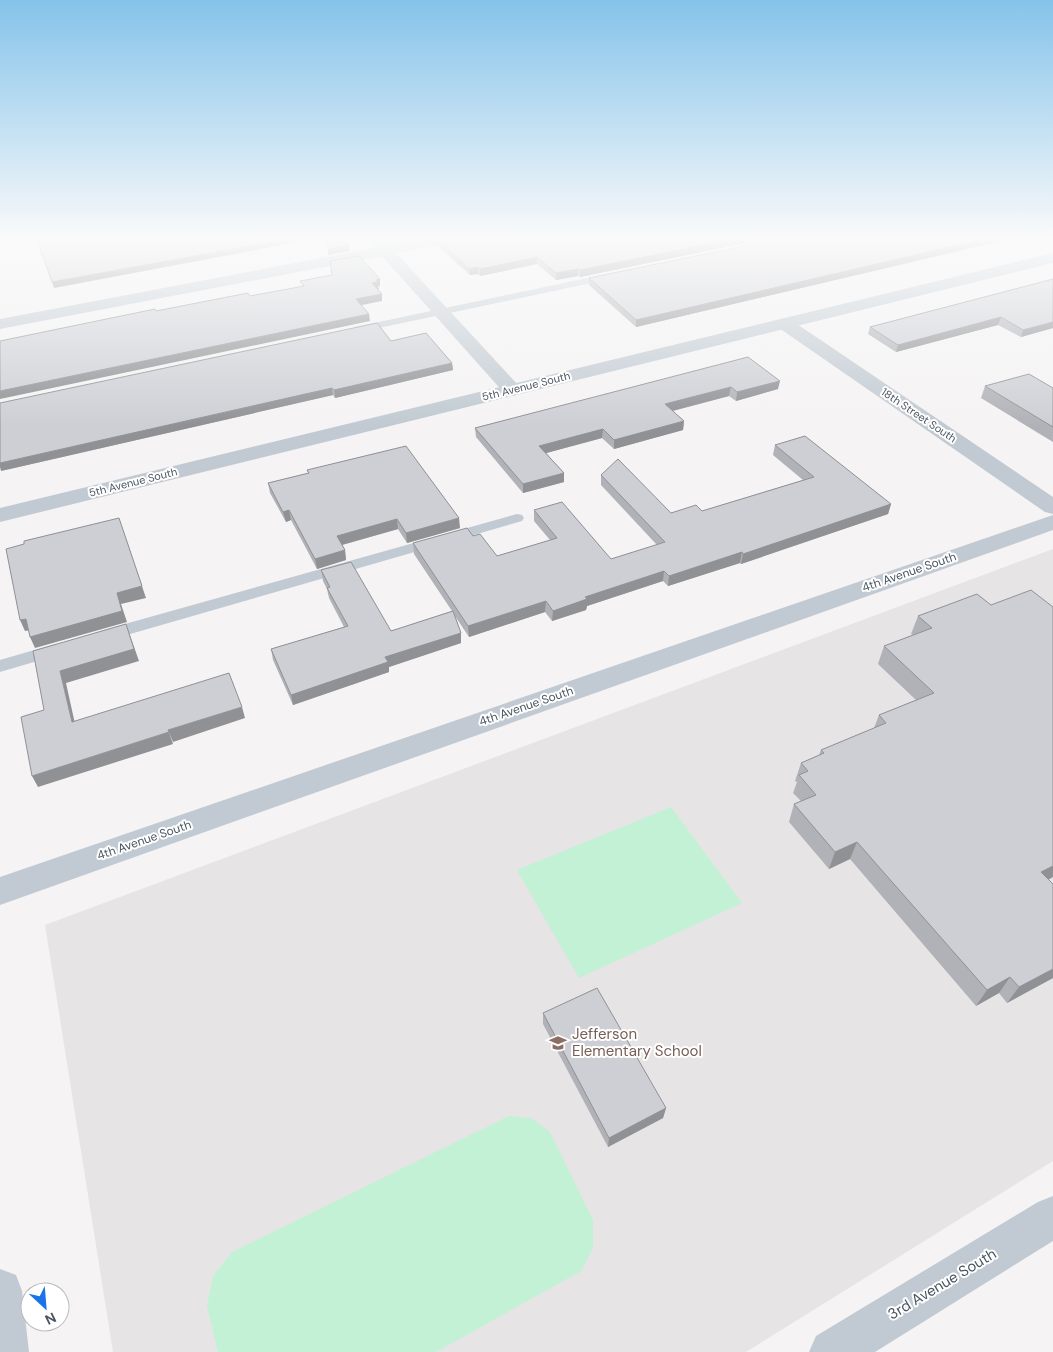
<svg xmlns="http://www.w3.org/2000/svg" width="1053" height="1352" font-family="'DM Sans',sans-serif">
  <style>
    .education { fill: #e6e4e5 }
    .green { fill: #c3f1d5 }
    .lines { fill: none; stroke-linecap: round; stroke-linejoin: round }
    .service { fill: #c1cad2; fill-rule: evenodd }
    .minor { fill: #c1cad2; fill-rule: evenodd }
    .tertiary { fill: #c1cad2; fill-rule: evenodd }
    .wall { fill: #b0b2b7 }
    .shaded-wall { fill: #909195 }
    .building { fill: #cdcfd5; stroke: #909195 }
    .labels { text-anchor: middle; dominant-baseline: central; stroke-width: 4; stroke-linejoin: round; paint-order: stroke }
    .far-street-label { font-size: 11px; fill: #4a5661; stroke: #fff }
    .street-label { font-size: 12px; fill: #4a5661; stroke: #fff }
    .near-education-label { font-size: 15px; fill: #785e54; stroke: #fff; text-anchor: start }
    .near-street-label { font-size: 15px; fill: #4a5661; stroke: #fff }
  </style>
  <rect width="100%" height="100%" fill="#f5f3f3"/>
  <!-- education -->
  <polygon class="education" points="1053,549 1053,1161 746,1352 113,1352 45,925"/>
  <!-- green -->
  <g class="green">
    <polygon points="671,807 742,903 579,978 517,870"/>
    <polygon points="509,1116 531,1118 550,1132 593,1220 593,1248 581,1271 436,1352 218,1352 207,1306 213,1276 232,1252"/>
  </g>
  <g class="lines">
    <!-- service -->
    <g class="service">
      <polygon points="611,273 616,276 615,278 355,333 349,330 355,327"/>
      <polygon points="517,514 522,515 524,518 522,521 106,641 100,639 98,635 100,631"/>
      <polygon points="55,644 61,646 64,650 61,654 0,672 0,660"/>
    </g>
    <!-- minor -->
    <g class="minor">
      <polygon points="369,237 381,237 389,245 433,237 462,237 460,240 455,242 396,253 519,386 522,390 519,394 512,396 505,394 382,256 0,329 0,319 374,248 367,239"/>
      <polygon points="785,319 791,320 1053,497 1053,514 1045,512 779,328 776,324 779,320"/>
      <polygon points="1053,515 1053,530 0,905 0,877"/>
      <polygon points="1053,1196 1053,1241 875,1352 809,1352 816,1336 1038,1202"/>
      <polygon points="0,1269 16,1275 22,1291 29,1352 0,1352"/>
    </g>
    <!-- tertiary -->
    <polygon class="tertiary" points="1053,253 1053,263 0,522 0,508"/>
  </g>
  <!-- wall -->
  <g class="wall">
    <polygon points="774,237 580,277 578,276 556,280 537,264 480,276 478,274 470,275 439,247 439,240"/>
    <polygon points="1005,240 636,327 589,285 589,278"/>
    <polygon points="1053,279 1053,328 1021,337 998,325 896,352 868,334 870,327"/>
    <polygon points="391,341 452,363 453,370 335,398 333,395 1,471"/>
    <polygon points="748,357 778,389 736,401 729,396 673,411 684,421 683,430 614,449 602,438 546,453 564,473 564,482 523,493 476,437 475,428"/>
    <polygon points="985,386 1053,388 1053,442 981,398"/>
    <polygon points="775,445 891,504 888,514 741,564 740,563 668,586 663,581 587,606 586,610 552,621 545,612 469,637 455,616 461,633 461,643 389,667 389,672 293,705 273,660 271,649 344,627 329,598 327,589 323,581 321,570 391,631 452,611 414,554 413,543 473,536 497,556 550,540 534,521 534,510 611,559 657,545 601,485 601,475 671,513 702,511 803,480 773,455"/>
    <polygon points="307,470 460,528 407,543 398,529 342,545 345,550 346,560 317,569 291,520 286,522 270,493 268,483 308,473"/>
    <polygon points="991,605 1053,607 1053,877 1048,880 1053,884 1053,978 1007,1003 999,993 976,1006 850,859 829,869 789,822 794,804 801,801 793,793 797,782 795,781 801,763 819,755 821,750 874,728 879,715 916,700 878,664 884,646 913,635 911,634 918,616"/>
    <polygon points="543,1013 666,1108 663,1118 608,1147 543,1024"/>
  </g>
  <!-- shaded-wall -->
  <g class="shaded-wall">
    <polygon points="299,237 325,237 54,288 52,282"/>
    <polygon points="743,237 774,237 580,277 580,270"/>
    <polygon points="993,237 1006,237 1005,240 636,327 636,320"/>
    <polygon points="349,245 349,251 328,255 328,249"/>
    <polygon points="537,257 537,264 480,276 480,269"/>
    <polygon points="478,267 478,274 470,275 469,269"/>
    <polygon points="578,269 578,276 556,280 556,273"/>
    <polygon points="380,279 380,286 378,286 379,289 373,290 372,283 376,280"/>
    <polygon points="382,294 382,301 357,306 356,299"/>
    <polygon points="369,314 370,321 0,399 0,391"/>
    <polygon points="1001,317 998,325 896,352 898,345"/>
    <polygon points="1053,322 1053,328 1021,337 1023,330"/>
    <polygon points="452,363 453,370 335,398 334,390"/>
    <polygon points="780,381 778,389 736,401 737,392"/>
    <polygon points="731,387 729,396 664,413 665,404"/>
    <polygon points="332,388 333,395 1,471 0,467 0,463"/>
    <polygon points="684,421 683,430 614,449 614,440"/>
    <polygon points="603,429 602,438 539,455 539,446"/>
    <polygon points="564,473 564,482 523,493 523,484"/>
    <polygon points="891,504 888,514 741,564 743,554"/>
    <polygon points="289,510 291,520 286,522 283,512"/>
    <polygon points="119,518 146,598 121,604 127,622 35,648 30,637 117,593"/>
    <polygon points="459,518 460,528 407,543 406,533"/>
    <polygon points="397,519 398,529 338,546 337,536"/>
    <polygon points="345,550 346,560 317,569 315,559"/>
    <polygon points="742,552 740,563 668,586 669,576"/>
    <polygon points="664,571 663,581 587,606 586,610 552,621 553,611 585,597"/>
    <polygon points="546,601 545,612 469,637 468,626"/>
    <polygon points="26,619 31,630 25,631 20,620"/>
    <polygon points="126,624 139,661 66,683 77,733 72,722 60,671"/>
    <polygon points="461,633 461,643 389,667 389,672 293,705 291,695 385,657"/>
    <polygon points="242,707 245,718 173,742 168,730"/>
    <polygon points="169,732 173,744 38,787 32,776"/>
    <polygon points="857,842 850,859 829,869 835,852"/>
    <polygon points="1053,866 1053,877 1030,889 1041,872"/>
    <polygon points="1053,969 1053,978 1007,1003 1019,987"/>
    <polygon points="1010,977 999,993 976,1006 987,990"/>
    <polygon points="666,1108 663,1118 608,1147 609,1138"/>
  </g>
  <!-- building -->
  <g class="building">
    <polygon points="36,237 299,237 52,282"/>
    <polygon points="325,237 341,237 349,245 328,249"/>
    <polygon points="454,237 743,237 580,270 578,269 556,273 537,257 480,269 478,267 469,269 439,240"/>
    <polygon points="788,237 993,237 636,320 589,278"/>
    <polygon points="359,256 380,279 376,280 378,282 372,283 382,294 356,299 369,314 0,391 0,341 155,309 156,311 248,293 250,296 304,286 300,281 332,275 330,261"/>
    <polygon points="1053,279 1053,322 1023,330 1001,317 898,345 870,327"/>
    <polygon points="377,323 391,341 426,333 452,363 334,390 332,388 0,463 0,403"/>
    <polygon points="748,357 780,381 737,392 731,387 665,404 684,421 614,440 603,429 539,446 564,473 523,484 475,428"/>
    <polygon points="1029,374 1053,388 1053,427 985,386"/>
    <polygon points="805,436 891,504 743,554 742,552 669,576 664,571 585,597 587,599 553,611 546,601 468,626 413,543 467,528 473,536 480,534 497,556 557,538 534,510 562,502 611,559 665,542 601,475 618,459 671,513 696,505 702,511 814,477 775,445"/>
    <polygon points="406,446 459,518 406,533 397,519 337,536 345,550 315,559 289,510 283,512 268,483 309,473 307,470"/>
    <polygon points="119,518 142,586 117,593 122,611 30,637 26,619 20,620 6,549 24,544 24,541"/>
    <polygon points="351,562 391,631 453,611 461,633 385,657 388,662 291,695 271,649 348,626 327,588 330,587 321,570"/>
    <polygon points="1031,590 1053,607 1053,866 1041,872 1053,884 1053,969 1019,987 1010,977 987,990 857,842 835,852 794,804 816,795 799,775 808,771 801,763 824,753 821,750 886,723 879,715 934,693 884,646 932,628 918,616 977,594 991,605"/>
    <polygon points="126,624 134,649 60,671 72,722 229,673 242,707 168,730 169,732 32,776 21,717 44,710 33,651"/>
    <polygon points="597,988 666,1108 609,1138 543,1013"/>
  </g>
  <!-- sky -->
  <linearGradient id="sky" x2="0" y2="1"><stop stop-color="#85c3ea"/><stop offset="0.56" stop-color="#fafafa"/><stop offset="1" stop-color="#fafafa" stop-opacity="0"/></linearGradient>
  <rect width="1053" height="426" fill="url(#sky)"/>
  <!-- icons -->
  <defs>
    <g id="school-bare" transform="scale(1.35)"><path d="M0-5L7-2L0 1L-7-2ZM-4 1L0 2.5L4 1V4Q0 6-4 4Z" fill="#8d6e63" stroke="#fff" stroke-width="2.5" paint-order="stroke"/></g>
  </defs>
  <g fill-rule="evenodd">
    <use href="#school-bare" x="558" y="1043"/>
  </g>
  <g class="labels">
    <!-- far-street labels -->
    <g class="far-street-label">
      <text transform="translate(526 386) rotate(-14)">5th Avenue South</text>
      <text transform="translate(919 415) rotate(34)">18th Street South</text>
      <text transform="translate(133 482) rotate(-14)">5th Avenue South</text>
    </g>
    <!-- street labels -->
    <g class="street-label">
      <text transform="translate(909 572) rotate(-19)">4th Avenue South</text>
      <text transform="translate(526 706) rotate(-19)">4th Avenue South</text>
      <text transform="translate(144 840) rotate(-19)">4th Avenue South</text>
    </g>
    <!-- near-education labels -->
    <g class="near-education-label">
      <text x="572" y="1034">Jefferson<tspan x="572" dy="17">Elementary School</tspan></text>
    </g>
    <!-- near-street labels -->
    <g class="near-street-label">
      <text transform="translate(942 1284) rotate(-31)">3rd Avenue South</text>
    </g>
  </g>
  <!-- north arrow -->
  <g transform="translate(45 1307) rotate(154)"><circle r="24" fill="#ffffff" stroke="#b7bbc0"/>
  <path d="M0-4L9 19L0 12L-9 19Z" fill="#1a73e8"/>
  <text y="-8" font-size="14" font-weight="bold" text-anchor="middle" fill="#4a5661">N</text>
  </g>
</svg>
